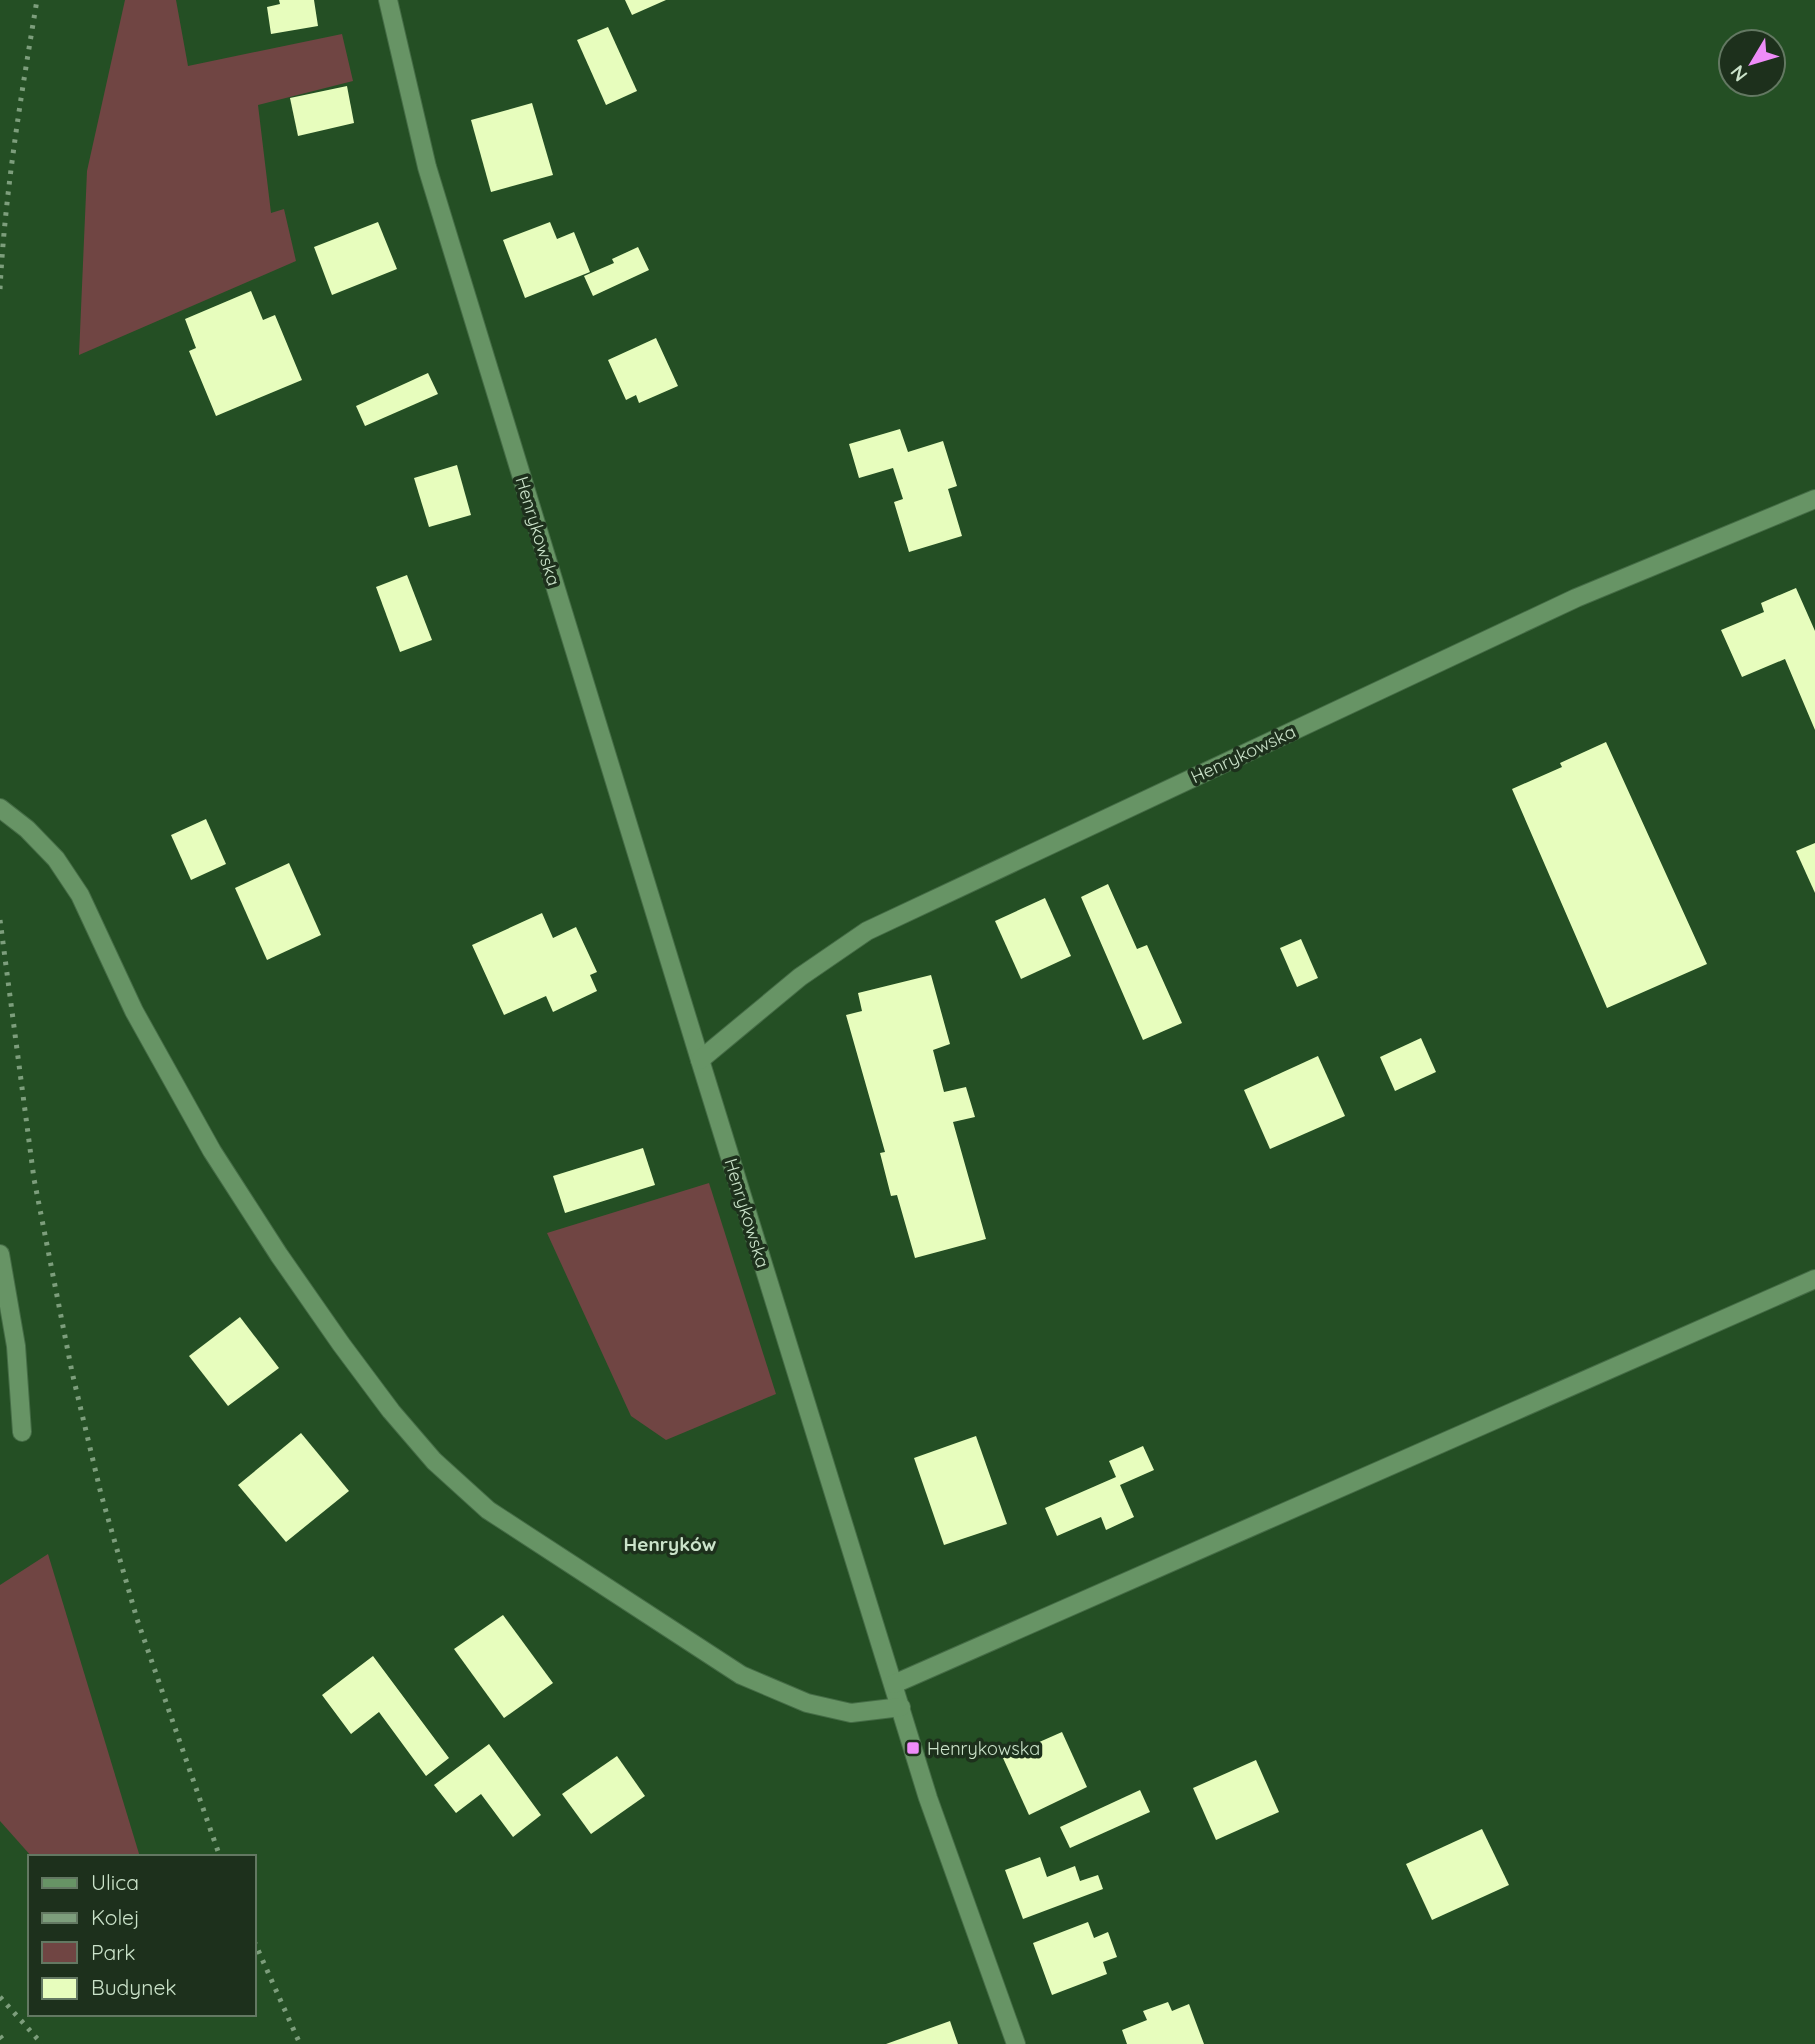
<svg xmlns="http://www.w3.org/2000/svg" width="1815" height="2044" font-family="Quicksand,sans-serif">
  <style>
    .green { fill: #704543 }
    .building { fill: #e7fdbd }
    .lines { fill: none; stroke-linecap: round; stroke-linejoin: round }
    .lane-casing { stroke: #456c46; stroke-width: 20 }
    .street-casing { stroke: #456c46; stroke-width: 20 }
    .lane { stroke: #679465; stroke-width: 18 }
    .street { stroke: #679465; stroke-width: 18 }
    .rail { stroke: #7d9e7c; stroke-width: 5; stroke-dasharray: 3.5 7; stroke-linecap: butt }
    .poi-dot { fill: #ee8cf8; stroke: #1d301c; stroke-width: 2.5 }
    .labels { text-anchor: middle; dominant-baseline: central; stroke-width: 7; stroke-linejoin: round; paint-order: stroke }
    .street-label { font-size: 18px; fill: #cbe3ca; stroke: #1d301c }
    .poi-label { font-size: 18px; fill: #cbe3ca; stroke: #1d301c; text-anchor: start }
    .neighbourhood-label { font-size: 19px; font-weight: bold; fill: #cbe3ca; stroke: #1d301c }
  </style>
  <rect width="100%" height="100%" fill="#244f24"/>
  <!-- green -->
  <g class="green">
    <polygon points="125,0 176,0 188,66 342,34 353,81 258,105 271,213 284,209 296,261 79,355 87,171"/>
    <polygon points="709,1183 776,1394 666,1440 631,1416 547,1233"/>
    <polygon points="48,1554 140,1857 32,1857 0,1821 0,1585"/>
  </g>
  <!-- building -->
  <g class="building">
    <polygon points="279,0 314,0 318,26 271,34 267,7 280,4"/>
    <polygon points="625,0 666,0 632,15"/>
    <polygon points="608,27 637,91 606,105 577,40"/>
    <polygon points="347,86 354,123 298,136 290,98"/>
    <polygon points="532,103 553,175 491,192 471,120"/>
    <polygon points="378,222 397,269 332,295 314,247"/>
    <polygon points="550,222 557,239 574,232 590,272 525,298 503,240"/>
    <polygon points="638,247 649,270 593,296 584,276 614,263 612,259"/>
    <polygon points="251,291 263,320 275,315 302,380 216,416 189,351 196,348 185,319"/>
    <polygon points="656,338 678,386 639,403 636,395 626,400 608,360"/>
    <polygon points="428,373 438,394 365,426 356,406"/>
    <polygon points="900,429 908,452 943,441 957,486 948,489 962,536 909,552 894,502 903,499 893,468 859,478 849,444"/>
    <polygon points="457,465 471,515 429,527 414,478"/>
    <polygon points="407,575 432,640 400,652 376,587"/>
    <polygon points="1796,588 1815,631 1815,730 1785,659 1742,677 1721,630 1764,612 1761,603"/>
    <polygon points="1606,742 1707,964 1607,1008 1512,789 1562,767 1560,763"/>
    <polygon points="206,819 226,864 191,880 171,835"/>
    <polygon points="1815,843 1815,893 1796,851"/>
    <polygon points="289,863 321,935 267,960 235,888"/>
    <polygon points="1108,884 1137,949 1147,945 1182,1023 1143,1040 1081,897"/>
    <polygon points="1045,898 1071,956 1021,979 995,921"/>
    <polygon points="542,913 553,938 576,927 597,972 590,975 597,991 553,1012 546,996 504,1015 472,945"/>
    <polygon points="1301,939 1318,978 1297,987 1280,948"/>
    <polygon points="931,975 950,1044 933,1050 944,1092 966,1087 975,1117 953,1122 986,1239 915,1258 897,1195 891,1196 880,1153 885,1152 846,1015 862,1011 858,993"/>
    <polygon points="1421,1038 1436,1072 1395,1091 1380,1057"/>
    <polygon points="1318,1056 1345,1116 1270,1149 1244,1090"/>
    <polygon points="643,1148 655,1185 565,1213 553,1176"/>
    <polygon points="240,1317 279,1368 228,1406 189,1356"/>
    <polygon points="301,1433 349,1491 286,1542 238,1485"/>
    <polygon points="976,1436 1007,1524 944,1545 914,1458"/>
    <polygon points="1143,1446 1154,1470 1120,1485 1134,1517 1106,1530 1101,1517 1057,1536 1045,1508 1116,1477 1109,1461"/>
    <polygon points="503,1615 553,1683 504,1718 454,1649"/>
    <polygon points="373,1656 449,1758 426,1776 379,1712 351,1734 322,1695"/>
    <polygon points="1062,1732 1087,1787 1029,1815 1003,1758"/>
    <polygon points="489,1744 541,1815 513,1837 481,1794 456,1813 434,1785"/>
    <polygon points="617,1756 645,1796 591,1834 562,1794"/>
    <polygon points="1256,1760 1279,1812 1216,1840 1193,1788"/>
    <polygon points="1140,1790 1150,1812 1070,1848 1060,1827"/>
    <polygon points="1482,1829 1509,1885 1432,1920 1406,1864"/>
    <polygon points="1040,1857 1047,1877 1075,1866 1080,1881 1098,1875 1103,1889 1023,1919 1005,1870"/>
    <polygon points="1088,1922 1094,1938 1108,1932 1117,1957 1103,1962 1107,1974 1052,1995 1033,1943"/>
    <polygon points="1168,2002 1172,2011 1189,2004 1204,2044 1127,2044 1122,2030 1147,2020 1143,2011"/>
    <polygon points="950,2021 958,2044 886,2044"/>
  </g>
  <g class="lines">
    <!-- lane casing -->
    <g class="lane-casing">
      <polyline id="lane" points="0,1254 16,1346 22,1432"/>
    </g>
    <!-- street casing -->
    <g class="street-casing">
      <g id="street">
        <polyline points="388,0 427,167 700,1060 928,1798 1016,2044"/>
        <polyline points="0,808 27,829 56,859 80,895 134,1011 212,1151 279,1255 341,1344 391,1411 434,1461 488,1510 741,1675 807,1703 851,1713 901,1707"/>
        <polyline points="700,1060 800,977 867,931 1576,598 1815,499"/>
        <polyline points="894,1684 1815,1279"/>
      </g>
    </g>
    <!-- lane -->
    <use href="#lane" class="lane"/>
    <!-- street -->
    <use href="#street" class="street"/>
    <!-- rail -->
    <g class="rail">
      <path d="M0,289c5,-97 21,-193 37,-289"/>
      <polyline points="0,920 34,1179 72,1372 101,1494 137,1619 220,1857"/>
      <polyline points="254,1941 300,2044"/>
      <polyline points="0,1997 42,2044"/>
      <polyline points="0,2036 6,2044"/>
    </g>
  </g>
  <!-- markers -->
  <rect class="poi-dot" x="906" y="1741" width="14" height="14" rx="3.5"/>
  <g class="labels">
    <!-- street labels -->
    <g class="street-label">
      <text transform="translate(538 531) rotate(73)">Henrykowska</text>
      <text transform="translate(1243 754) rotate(-25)">Henrykowska</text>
      <text transform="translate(747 1213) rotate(73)">Henrykowska</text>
    </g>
    <!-- poi labels -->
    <g class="poi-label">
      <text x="927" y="1748">Henrykowska</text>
    </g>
    <!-- neighbourhood labels -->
    <g class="neighbourhood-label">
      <text x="670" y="1544">Henryków</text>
    </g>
  </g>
  <!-- legend -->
  <rect x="28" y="1855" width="228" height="161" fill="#1d301c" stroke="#637862" stroke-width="2"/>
  <rect x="42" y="1878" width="35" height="10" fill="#679465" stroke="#637862" stroke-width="2"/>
  <text x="91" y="1890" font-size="21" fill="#cbe3ca">Ulica</text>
  <rect x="42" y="1913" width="35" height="10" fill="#7d9e7c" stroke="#637862" stroke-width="2"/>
  <text x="91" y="1925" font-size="21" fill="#cbe3ca">Kolej</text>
  <rect x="42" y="1942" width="35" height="21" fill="#704543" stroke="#637862" stroke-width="2"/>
  <text x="91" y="1960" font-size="21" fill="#cbe3ca">Park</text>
  <rect x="42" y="1978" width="35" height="21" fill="#e7fdbd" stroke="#637862" stroke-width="2"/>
  <text x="91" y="1995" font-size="21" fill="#cbe3ca">Budynek</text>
  <!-- north arrow -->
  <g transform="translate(1752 63) rotate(232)"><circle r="33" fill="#1d301c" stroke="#637862" stroke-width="2"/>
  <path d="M0-5L12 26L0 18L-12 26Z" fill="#ee8cf8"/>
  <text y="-10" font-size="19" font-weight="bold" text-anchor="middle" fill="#cbe3ca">N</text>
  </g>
</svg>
